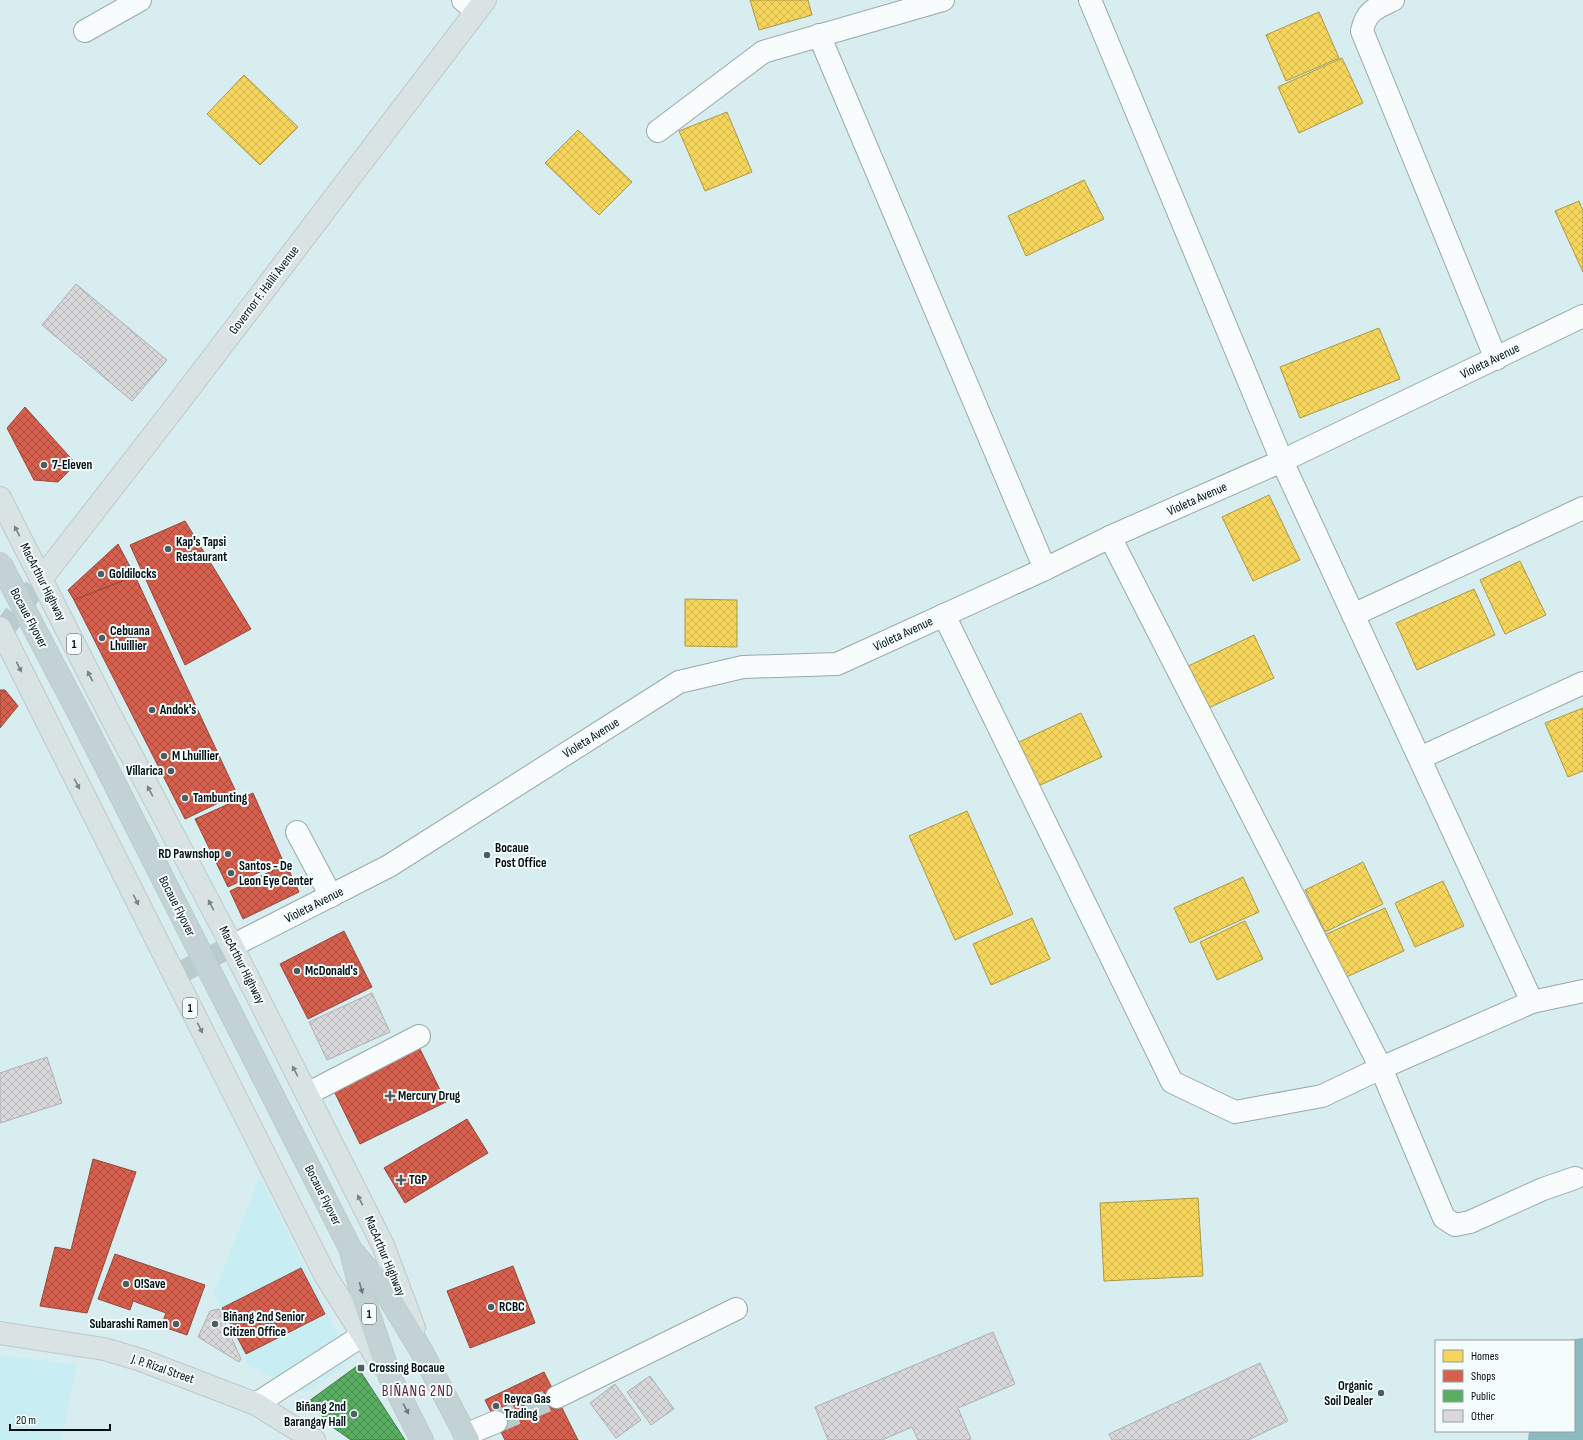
<svg xmlns="http://www.w3.org/2000/svg" width="1583" height="1440" font-family="'Sofia Sans Condensed',sans-serif">
  <style>
    .built { fill: #c8edf2 }
    .homes { fill: url(#homes-cross-hatch); stroke: #ad9a46 }
    .shops { fill: url(#shops-cross-hatch); stroke: #97483b }
    .public { fill: url(#public-cross-hatch); stroke: #407e49 }
    .lines { fill: none; stroke-linecap: round; stroke-linejoin: round }
    .river { stroke: #8bbac0; stroke-width: 60 }
    .building { fill: url(#building-cross-hatch); stroke: #aeb1b4 }
    .minor-tunnel { stroke: #b8cccf; stroke-width: 22; stroke-dasharray: 22 11; stroke-linecap: butt }
    .major-tunnel { stroke: #b8cccf; stroke-width: 22; stroke-dasharray: 22 11; stroke-linecap: butt }
    .minor-casing { stroke: #98a8aa; stroke-width: 24 }
    .major-casing { stroke: #bec9ca; stroke-width: 24 }
    .highway-casing { stroke: #bec9ca; stroke-width: 24 }
    .minor { stroke: #f9fcfd; stroke-width: 22 }
    .major { stroke: #d9e3e4; stroke-width: 22 }
    .highway { stroke: #c3d2d4; stroke-width: 22 }
    .highway-bridge-casing { stroke: #bec9ca; stroke-width: 24; stroke-linecap: butt }
    .highway-bridge { stroke: #c3d2d4; stroke-width: 22 }
    .oneway { fill: #798485 }
    .oneway2 { fill: #6d7a7c }
    .poi-dot { fill: #4e5d5f; stroke: #f4fcfd; stroke-width: 1.5 }
    .labels { text-anchor: middle; dominant-baseline: central; stroke-width: 4; stroke-linejoin: round; paint-order: stroke }
    .shield { fill: #f4fcfd; stroke: #4b5658; stroke-width: 1 }
    .shield-label { font-size: 12px; font-weight: bold; fill: #030f11 }
    .street-label { font-size: 13px; fill: #030f11; stroke: #f4fcfd }
    .poi-label { font-size: 13px; font-weight: bold; fill: #030f11; stroke: #f4fcfd; text-anchor: start }
    .quarter-label { font-size: 15px; letter-spacing: 1px; fill: #662239; stroke: #f4fcfd }
  </style>
  <defs>
    <pattern id="homes-cross-hatch" width="8" height="8" patternUnits="userSpaceOnUse"><rect width="8" height="8" fill="#f6d55c"/><path d="M0 0l8 8M0 8l8-8" fill="none" stroke="#d1b64f"/></pattern>
    <pattern id="shops-cross-hatch" width="8" height="8" patternUnits="userSpaceOnUse"><rect width="8" height="8" fill="#d6604d"/><path d="M0 0l8 8M0 8l8-8" fill="none" stroke="#ab4e3f"/></pattern>
    <pattern id="public-cross-hatch" width="8" height="8" patternUnits="userSpaceOnUse"><rect width="8" height="8" fill="#5aae61"/><path d="M0 0l8 8M0 8l8-8" fill="none" stroke="#488c4f"/></pattern>
    <pattern id="building-cross-hatch" width="8" height="8" patternUnits="userSpaceOnUse"><rect width="8" height="8" fill="#d8d8db"/><path d="M0 0l8 8M0 8l8-8" fill="none" stroke="#b8b8bb"/></pattern>
  </defs>
  <rect width="100%" height="100%" fill="#d8edf0"/>
  <!-- built -->
  <g class="built">
    <polygon points="260,1176 351,1361 304,1393 248,1365 214,1293"/>
    <polygon points="0,1355 77,1365 61,1440 0,1440"/>
  </g>
  <!-- homes -->
  <g class="homes">
    <polygon points="750,0 808,0 812,15 759,30"/>
    <polygon points="1319,12 1339,58 1286,81 1266,35"/>
    <polygon points="1342,58 1363,103 1299,133 1278,87"/>
    <polygon points="244,75 298,127 260,165 207,114"/>
    <polygon points="727,112 752,172 705,191 679,131"/>
    <polygon points="578,130 632,182 599,215 545,163"/>
    <polygon points="1084,180 1104,219 1026,256 1008,216"/>
    <polygon points="1579,201 1583,211 1583,272 1555,211"/>
    <polygon points="1379,328 1400,379 1300,418 1280,367"/>
    <polygon points="1269,495 1300,560 1253,581 1222,517"/>
    <polygon points="1520,561 1546,615 1505,634 1480,580"/>
    <polygon points="1474,589 1495,635 1417,670 1396,623"/>
    <polygon points="685,599 737,600 737,647 685,646"/>
    <polygon points="1254,635 1274,678 1204,710 1184,668"/>
    <polygon points="1583,708 1583,771 1568,777 1545,723"/>
    <polygon points="1081,713 1102,757 1038,786 1017,743"/>
    <polygon points="967,811 1013,914 955,940 909,836"/>
    <polygon points="1363,862 1383,904 1325,932 1305,890"/>
    <polygon points="1243,877 1259,912 1190,943 1174,908"/>
    <polygon points="1443,881 1464,926 1415,947 1395,903"/>
    <polygon points="1385,908 1404,951 1342,979 1322,936"/>
    <polygon points="1032,918 1050,959 991,985 973,944"/>
    <polygon points="1245,921 1263,959 1217,980 1200,942"/>
    <polygon points="1198,1198 1203,1276 1104,1281 1100,1203"/>
  </g>
  <!-- shops -->
  <g class="shops">
    <polygon points="25,407 76,464 58,482 34,480 7,428"/>
    <polygon points="185,521 251,629 185,665 130,545"/>
    <polygon points="118,544 135,576 74,600 68,590"/>
    <polygon points="135,576 237,794 185,819 74,600"/>
    <polygon points="0,690 5,690 18,706 0,728"/>
    <polygon points="253,793 283,861 228,887 195,819"/>
    <polygon points="286,864 299,892 243,919 230,891"/>
    <polygon points="344,931 372,987 308,1019 280,964"/>
    <polygon points="419,1047 446,1102 360,1144 333,1089"/>
    <polygon points="467,1119 488,1153 405,1203 384,1168"/>
    <polygon points="93,1159 136,1172 87,1313 40,1306 55,1247 71,1250"/>
    <polygon points="115,1254 205,1285 187,1335 161,1326 166,1313 133,1301 130,1310 98,1299"/>
    <polygon points="513,1266 535,1323 470,1348 447,1291"/>
    <polygon points="301,1268 325,1314 246,1354 222,1308"/>
    <polygon points="544,1372 578,1440 505,1440 485,1400"/>
  </g>
  <!-- public -->
  <polygon class="public" points="357,1366 405,1440 351,1440 331,1426 309,1401"/>
  <g class="lines">
    <!-- river -->
    <g class="river">
      <polyline points="1574,1397 1583,1368"/>
      <polyline points="1558,1440 1561,1431"/>
    </g>
  </g>
  <!-- building -->
  <g class="building">
    <polygon points="76,284 167,360 132,401 42,325"/>
    <polygon points="372,993 390,1032 327,1060 309,1022"/>
    <polygon points="47,1057 62,1103 0,1123 0,1073"/>
    <polygon points="219,1309 241,1359 239,1362 198,1337 210,1311"/>
    <polygon points="993,1332 1015,1384 958,1408 971,1439 968,1440 918,1440 912,1427 882,1440 828,1440 815,1407"/>
    <polygon points="1260,1363 1288,1421 1248,1440 1112,1440 1109,1434"/>
    <polygon points="650,1376 674,1409 651,1425 627,1392"/>
    <polygon points="615,1384 641,1420 616,1438 590,1403"/>
  </g>
  <g class="lines">
    <!-- minor-tunnel -->
    <polyline class="minor-tunnel" points="496,1422 557,1397"/>
    <!-- major-tunnel -->
    <g class="major-tunnel">
      <polyline points="2,632 42,578"/>
      <polyline points="174,976 232,946"/>
    </g>
    <!-- minor casing -->
    <g class="minor-casing">
      <g id="minor">
        <polyline points="463,0 476,11"/>
        <polyline points="1090,0 1282,461 1532,1002"/>
        <path d="M1393,0c-17,8 -27,11 -31,31l134,328"/>
        <polyline points="85,31 140,0"/>
        <polyline points="819,35 1045,569"/>
        <polyline points="658,131 763,52 943,0"/>
        <polyline points="1110,537 1381,1068 1444,1218 1455,1225 1470,1222 1543,1189 1575,1178"/>
        <polyline points="944,615 1172,1082 1235,1112 1322,1096 1381,1068 1532,1002 1583,991"/>
        <polyline points="1353,615 1583,508"/>
        <polyline points="1420,758 1583,683"/>
        <polyline points="297,832 331,896"/>
        <polyline points="232,946 389,866 679,682 743,667 837,664 1045,569 1110,537 1282,461 1583,316"/>
        <polyline points="307,1094 419,1036"/>
        <polyline points="557,1397 736,1309"/>
        <polyline points="256,1404 363,1335"/>
        <polyline points="465,1435 496,1422"/>
      </g>
    </g>
    <!-- major casing -->
    <g class="major-casing">
      <g id="major">
        <polyline points="0,498 108,711 232,946 383,1245 414,1328"/>
        <polyline points="42,578 172,411 485,0"/>
        <polyline points="0,628 325,1275 381,1364"/>
        <polyline points="0,1333 104,1349 141,1360 256,1404 314,1440"/>
      </g>
    </g>
    <!-- highway casing -->
    <g class="highway-casing">
      <g id="highway">
        <polyline points="351,1250 382,1286 422,1352 468,1440"/>
        <polyline points="352,1255 361,1291 390,1377 422,1440"/>
      </g>
    </g>
    <!-- minor -->
    <use href="#minor" class="minor"/>
    <!-- major -->
    <use href="#major" class="major"/>
    <!-- highway -->
    <use href="#highway" class="highway"/>
    <!-- highway-bridge casing -->
    <g class="highway-bridge-casing">
      <polyline id="highway-bridge" points="0,563 84,723 351,1250"/>
    </g>
    <!-- highway-bridge -->
    <use href="#highway-bridge" class="highway-bridge"/>
  </g>
  <!-- one-way arrows -->
  <defs><path id="oneway-solid" d="M-6-.8H1V-3.2L6.5 0L1 3.2V.8H-6Z"/></defs>
  <g class="oneway">
    <use href="#oneway-solid" transform="translate(17 531) rotate(-117)"/>
    <use href="#oneway-solid" transform="translate(19 667) rotate(64)"/>
    <use href="#oneway-solid" transform="translate(90 676) rotate(-117)"/>
    <use href="#oneway-solid" transform="translate(77 784) rotate(63)"/>
    <use href="#oneway-solid" transform="translate(150 791) rotate(-118)"/>
    <use href="#oneway-solid" transform="translate(136 900) rotate(63)"/>
    <use href="#oneway-solid" transform="translate(211 905) rotate(-118)"/>
    <use href="#oneway-solid" transform="translate(200 1028) rotate(63)"/>
    <use href="#oneway-solid" transform="translate(295 1071) rotate(-117)"/>
    <use href="#oneway-solid" transform="translate(360 1200) rotate(-117)"/>
  </g>
  <g class="oneway2">
    <use href="#oneway-solid" transform="translate(361 1288) rotate(74)"/>
    <use href="#oneway-solid" transform="translate(406 1409) rotate(63)"/>
  </g>
  <!-- markers -->
  <g class="poi-dot">
    <circle cx="44" cy="465" r="4"/>
    <circle cx="168" cy="549" r="4"/>
    <circle cx="101" cy="574" r="4"/>
    <circle cx="102" cy="638" r="4"/>
    <circle cx="152" cy="710" r="4"/>
    <circle cx="164" cy="756" r="4"/>
    <circle cx="171" cy="771" r="4"/>
    <circle cx="185" cy="798" r="4"/>
    <circle cx="228" cy="854" r="4"/>
    <circle cx="487" cy="855" r="4"/>
    <circle cx="231" cy="873" r="4"/>
    <circle cx="297" cy="971" r="4"/>
    <path d="M388 1090h4v4h4v4h-4v4h-4v-4h-4v-4h4z"/>
    <path d="M399 1174h4v4h4v4h-4v4h-4v-4h-4v-4h4z"/>
    <circle cx="126" cy="1284" r="4"/>
    <circle cx="491" cy="1307" r="4"/>
    <circle cx="176" cy="1324" r="4"/>
    <circle cx="215" cy="1324" r="4"/>
    <rect x="357" y="1364" width="8" height="8" rx="2"/>
    <circle cx="1381" cy="1393" r="4"/>
    <circle cx="496" cy="1406" r="4"/>
    <circle cx="354" cy="1414" r="4"/>
  </g>
  <g class="labels">
    <!-- shield labels -->
    <g class="shield">
      <rect x="67" y="634" width="14" height="20" rx="3"/>
      <rect x="183" y="998" width="14" height="20" rx="3"/>
      <rect x="362" y="1304" width="14" height="20" rx="3"/>
    </g>
    <g class="shield-label">
      <text x="74" y="644">1</text>
      <text x="190" y="1008">1</text>
      <text x="369" y="1314">1</text>
    </g>
    <!-- street labels -->
    <g class="street-label">
      <text transform="translate(264 290) rotate(-53)">Governor F. Halili Avenue</text>
      <text transform="translate(1490 361) rotate(-26)">Violeta Avenue</text>
      <text transform="translate(1197 499) rotate(-24)">Violeta Avenue</text>
      <text transform="translate(43 582) rotate(63)">MacArthur Highway</text>
      <text transform="translate(29 618) rotate(62)">Bocaue Flyover</text>
      <text transform="translate(903 634) rotate(-25)">Violeta Avenue</text>
      <text transform="translate(591 738) rotate(-32)">Violeta Avenue</text>
      <text transform="translate(314 905) rotate(-27)">Violeta Avenue</text>
      <text transform="translate(177 906) rotate(63)">Bocaue Flyover</text>
      <text transform="translate(242 965) rotate(63)">MacArthur Highway</text>
      <text transform="translate(323 1195) rotate(63)">Bocaue Flyover</text>
      <text transform="translate(385 1256) rotate(67)">MacArthur Highway</text>
      <text transform="translate(163 1369) rotate(19)">J. P. Rizal Street</text>
    </g>
    <!-- poi labels -->
    <g class="poi-label">
      <text x="52" y="465">7-Eleven</text>
      <text x="176" y="542">Kap's Tapsi<tspan x="176" dy="15">Restaurant</tspan></text>
      <text x="109" y="574">Goldilocks</text>
      <text x="110" y="631">Cebuana<tspan x="110" dy="15">Lhuillier</tspan></text>
      <text x="160" y="710">Andok's</text>
      <text x="172" y="756">M Lhuillier</text>
      <text x="163" y="771" text-anchor="end">Villarica</text>
      <text x="193" y="798">Tambunting</text>
      <text x="495" y="848">Bocaue<tspan x="495" dy="15">Post Office</tspan></text>
      <text x="220" y="854" text-anchor="end">RD Pawnshop</text>
      <text x="239" y="866">Santos - De<tspan x="239" dy="15">Leon Eye Center</tspan></text>
      <text x="305" y="971">McDonald's</text>
      <text x="398" y="1096">Mercury Drug</text>
      <text x="409" y="1180">TGP</text>
      <text x="134" y="1284">O!Save</text>
      <text x="499" y="1307">RCBC</text>
      <text x="223" y="1317">Biñang 2nd Senior<tspan x="223" dy="15">Citizen Office</tspan></text>
      <text x="168" y="1324" text-anchor="end">Subarashi Ramen</text>
      <text x="369" y="1368">Crossing Bocaue</text>
      <text x="1373" y="1386" text-anchor="end">Organic<tspan x="1373" dy="15">Soil Dealer</tspan></text>
      <text x="504" y="1399">Reyca Gas<tspan x="504" dy="15">Trading</tspan></text>
      <text x="346" y="1407" text-anchor="end">Biñang 2nd<tspan x="346" dy="15">Barangay Hall</tspan></text>
    </g>
    <!-- quarter labels -->
    <g class="quarter-label">
      <text x="418" y="1391">BIÑANG 2ND</text>
    </g>
  </g>
  <!-- legend -->
  <rect x="1435" y="1340" width="140" height="92" fill="#f4fcfd" stroke="#949d9f"/>
  <rect x="1443" y="1350" width="20" height="12" fill="#f6d55c" stroke="#949d9f"/>
  <text x="1471" y="1360" font-size="12" fill="#030f11">Homes</text>
  <rect x="1443" y="1370" width="20" height="12" fill="#d6604d" stroke="#949d9f"/>
  <text x="1471" y="1380" font-size="12" fill="#030f11">Shops</text>
  <rect x="1443" y="1390" width="20" height="12" fill="#5aae61" stroke="#949d9f"/>
  <text x="1471" y="1400" font-size="12" fill="#030f11">Public</text>
  <rect x="1443" y="1410" width="20" height="12" fill="#d8d8db" stroke="#949d9f"/>
  <text x="1471" y="1420" font-size="12" fill="#030f11">Other</text>
  <!-- scale -->
  <path d="M10 1424v6h100v-6" fill="none" stroke="#030f11" stroke-width="2"/>
  <text x="16" y="1424" font-size="12" fill="#030f11" stroke="#f4fcfd" stroke-width="3" paint-order="stroke">20 m</text>
</svg>
